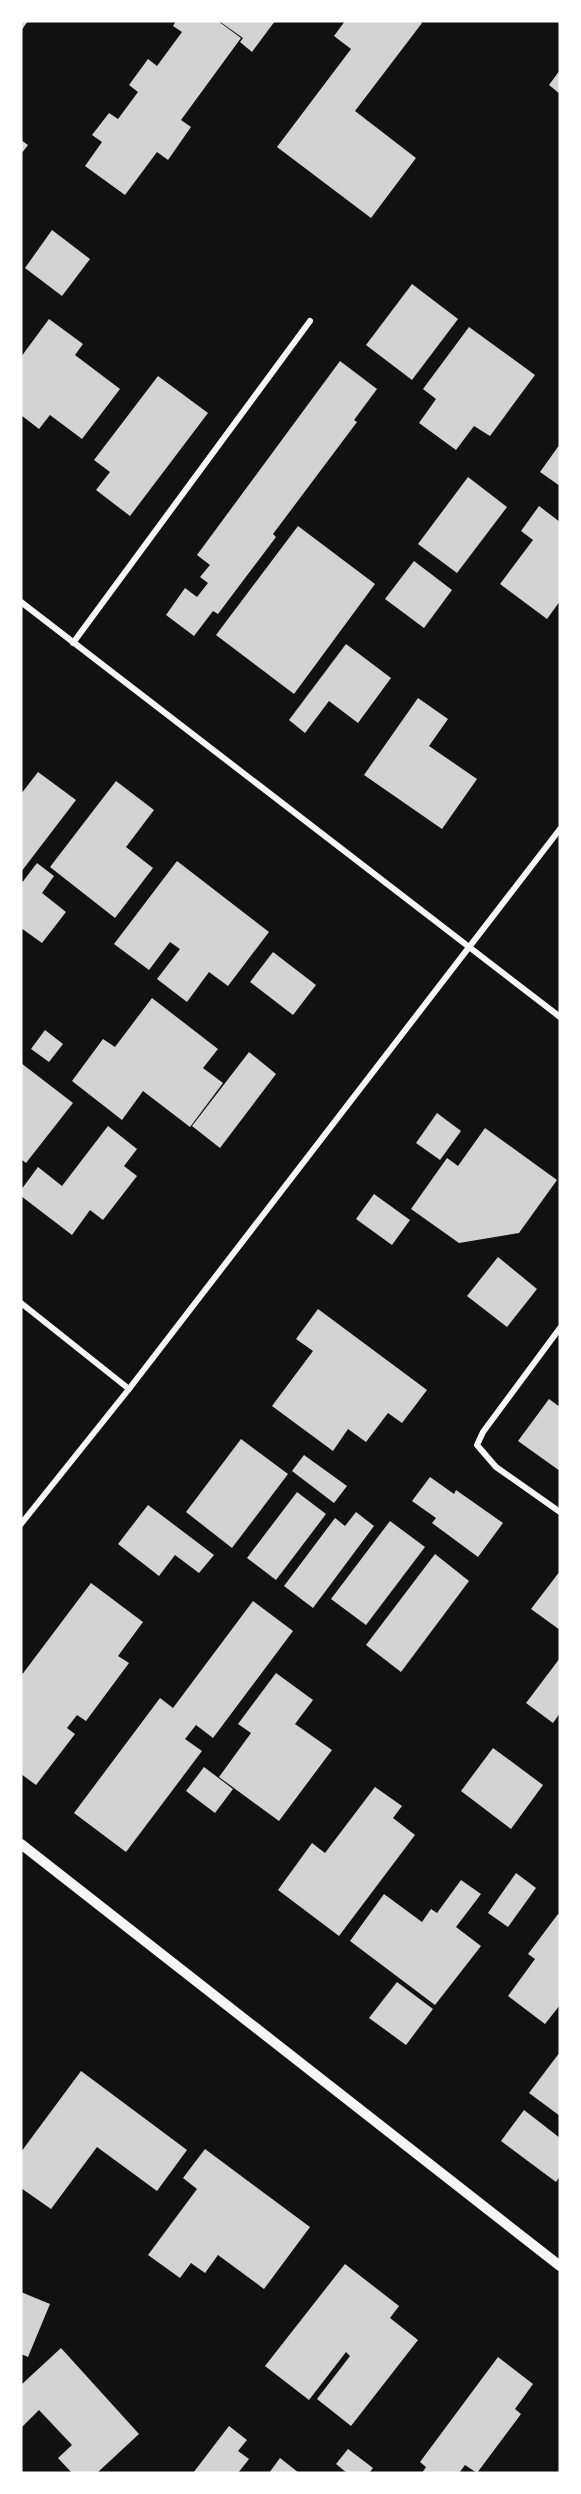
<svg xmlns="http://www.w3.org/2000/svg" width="581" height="2494" font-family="'Fira Sans Condensed',sans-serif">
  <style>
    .building { fill: #d3d3d3 }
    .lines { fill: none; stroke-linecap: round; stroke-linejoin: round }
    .minor { stroke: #f5f5f5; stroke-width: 6 }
    .tertiary { stroke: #f5f5f5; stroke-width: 10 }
  </style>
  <rect width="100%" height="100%" fill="#111"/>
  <!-- building -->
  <g class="building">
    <polygon points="21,21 28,21 21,31"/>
    <polygon points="176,21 218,21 241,38 181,120 191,127 168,160 157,152 125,195 85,166 102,142 92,135 109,113 118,119 138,92 129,85 148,59 157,66 182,32 173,26"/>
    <polygon points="219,21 275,21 252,52 240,42 243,38"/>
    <polygon points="345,21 419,21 422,23 355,111 416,158 371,218 277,147 351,49 334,36"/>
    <polygon points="560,70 560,94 549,85"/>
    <polygon points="21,140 28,145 21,154"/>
    <polygon points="52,230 90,259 62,296 25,268"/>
    <polygon points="412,284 458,319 412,380 366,345"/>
    <polygon points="49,319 83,344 75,355 120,389 82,439 50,415 39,429 21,415 21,357"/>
    <polygon points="469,327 535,375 490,436 474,426 456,450 419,423 436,399 423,389"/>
    <polygon points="340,361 377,389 354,420 357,422 273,534 276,537 218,614 213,611 194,636 166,615 185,588 197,597 208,583 200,577 210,565 197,555"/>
    <polygon points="158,376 208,413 130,516 96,490 110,472 94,460"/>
    <polygon points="560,444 560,486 540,472"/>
    <polygon points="468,477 507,507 457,573 418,544"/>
    <polygon points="539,506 560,522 560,601 547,619 500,584 533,540 521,531"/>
    <polygon points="298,526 375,584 294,694 216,635"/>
    <polygon points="414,561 452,590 424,628 385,599"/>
    <polygon points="346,644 391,678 358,723 329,701 305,733 289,720"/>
    <polygon points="418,698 448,719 429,746 477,779 442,829 364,775"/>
    <polygon points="38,772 76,800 21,872 21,794"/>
    <polygon points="116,781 154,810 126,847 153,868 115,918 50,867"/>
    <polygon points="177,861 269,932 228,986 209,972 187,1002 157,979 180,949 170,942 149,970 114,944"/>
    <polygon points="37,863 54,876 42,893 66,912 42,943 21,928 21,884"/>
    <polygon points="273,952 316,985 293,1015 250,982"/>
    <polygon points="152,998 218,1049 203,1068 223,1083 190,1127 143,1091 122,1120 72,1081 103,1039 115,1047"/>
    <polygon points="45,1030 63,1044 49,1062 31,1049"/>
    <polygon points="249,1052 276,1074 220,1148 192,1126"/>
    <polygon points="21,1063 73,1103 26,1163 21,1159"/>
    <polygon points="437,1113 461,1131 440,1160 416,1143"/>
    <polygon points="108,1126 137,1149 124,1166 137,1176 103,1220 90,1210 72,1235 21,1196 21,1190 38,1167 62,1186"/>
    <polygon points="485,1128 557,1180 519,1233 459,1243 411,1209 447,1158 458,1166"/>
    <polygon points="374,1194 410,1220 392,1245 356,1219"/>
    <polygon points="498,1257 537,1289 507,1327 467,1296"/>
    <polygon points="318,1309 427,1390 402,1423 388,1413 366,1442 348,1429 333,1451 272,1406 313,1351 296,1339"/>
    <polygon points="549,1399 560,1407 560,1471 518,1441"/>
    <polygon points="241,1439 288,1474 232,1548 186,1512"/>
    <polygon points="304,1455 347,1486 334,1503 292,1471"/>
    <polygon points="430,1477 454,1494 456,1490 503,1523 478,1557 432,1523 436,1518 412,1501"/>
    <polygon points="297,1492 326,1514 276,1580 247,1558"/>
    <polygon points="148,1505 214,1555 199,1573 175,1555 159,1576 118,1544"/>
    <polygon points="356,1512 374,1526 313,1608 284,1586 335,1518 345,1526"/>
    <polygon points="390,1521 425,1547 366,1625 331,1599"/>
    <polygon points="435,1554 469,1581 401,1672 366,1645"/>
    <polygon points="560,1571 560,1630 531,1609"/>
    <polygon points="91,1583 143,1622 118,1656 129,1663 86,1721 77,1715 67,1728 75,1734 36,1785 21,1774 21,1676"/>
    <polygon points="253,1601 293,1631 213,1738 196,1725 185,1739 202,1751 126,1852 74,1813 160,1698 173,1708"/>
    <polygon points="560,1658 560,1713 553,1723 526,1703"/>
    <polygon points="276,1673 313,1700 295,1724 332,1750 279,1821 219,1777 251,1733 238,1724"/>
    <polygon points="493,1748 543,1785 511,1829 461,1791"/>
    <polygon points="204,1767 233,1789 215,1813 186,1791"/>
    <polygon points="375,1787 402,1806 393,1818 415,1835 339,1936 278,1890 312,1843 325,1853"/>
    <polygon points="516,1873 536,1888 508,1927 488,1913"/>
    <polygon points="461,1880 481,1894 456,1927 481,1946 435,2005 350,1941 384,1894 422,1922 431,1909 437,1913"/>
    <polygon points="558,1914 560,1916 560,2005 545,2024 508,1996 535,1959 528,1954"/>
    <polygon points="397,1982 433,2009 406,2045 369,2018"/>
    <polygon points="560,2052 560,2116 529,2093"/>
    <polygon points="81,2071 187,2150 157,2191 97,2147 51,2209 21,2188 21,2152"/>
    <polygon points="524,2110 560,2138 560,2176 556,2182 501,2141"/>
    <polygon points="205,2149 310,2227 264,2289 218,2255 205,2273 191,2263 180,2278 148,2255 197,2189 183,2178"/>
    <polygon points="345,2264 399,2306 390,2318 418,2340 351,2426 317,2399 350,2356 346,2352 309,2400 265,2366"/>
    <polygon points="21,2292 50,2304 28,2357 21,2354"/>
    <polygon points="61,2348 139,2434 97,2473 72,2473 58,2458 72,2445 39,2410 21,2428 21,2385"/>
    <polygon points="498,2357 533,2384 515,2409 521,2414 477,2473 465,2465 459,2473 422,2473 426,2467 420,2462"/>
    <polygon points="229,2426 247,2440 238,2451 249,2459 238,2473 193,2473"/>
    <polygon points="348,2449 373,2468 369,2473 347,2473 336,2464"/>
    <polygon points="280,2458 299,2473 269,2473"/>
  </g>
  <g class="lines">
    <!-- minor -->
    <g class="minor">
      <polyline points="21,602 560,1017"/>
      <polyline points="73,643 310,321"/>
      <polyline points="21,1303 129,1389"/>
      <polyline points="560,1328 483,1432 477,1445 496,1467 560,1512"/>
      <polyline points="21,1524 129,1389 560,829"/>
    </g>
    <!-- tertiary -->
    <polyline class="tertiary" points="21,1844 560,2266"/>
  </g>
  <!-- border -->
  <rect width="581" height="2494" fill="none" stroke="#ffffff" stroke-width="45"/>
</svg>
